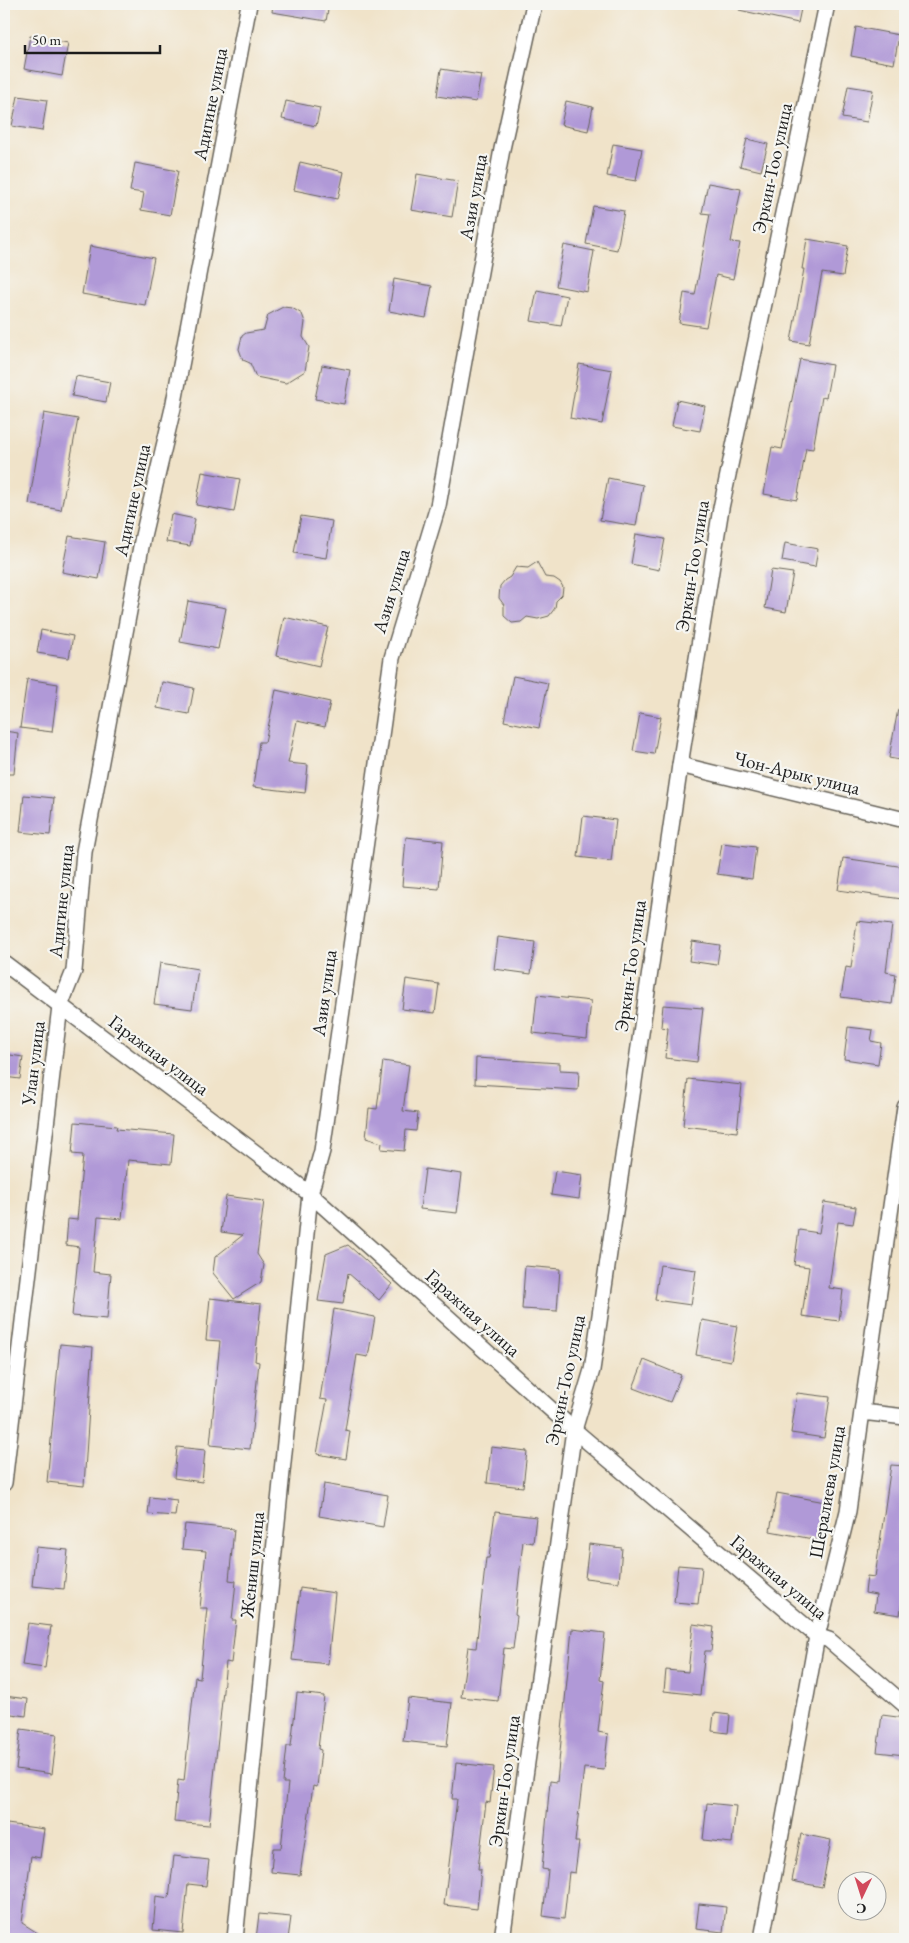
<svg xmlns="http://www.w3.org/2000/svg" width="909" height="1943" font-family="'EB Garamond',serif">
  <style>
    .building { fill: #b099d7 }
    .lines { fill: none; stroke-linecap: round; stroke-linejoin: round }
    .minor-casing { stroke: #666259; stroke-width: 18 }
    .minor { stroke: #fff; stroke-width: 15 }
    .labels { text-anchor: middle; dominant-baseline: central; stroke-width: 4.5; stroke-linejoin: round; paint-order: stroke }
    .street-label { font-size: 19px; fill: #1c1c1c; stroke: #f6f6f2 }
  </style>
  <rect width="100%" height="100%" fill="#f6f6f2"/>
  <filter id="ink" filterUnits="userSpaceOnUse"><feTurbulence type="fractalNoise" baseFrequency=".02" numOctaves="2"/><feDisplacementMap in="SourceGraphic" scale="10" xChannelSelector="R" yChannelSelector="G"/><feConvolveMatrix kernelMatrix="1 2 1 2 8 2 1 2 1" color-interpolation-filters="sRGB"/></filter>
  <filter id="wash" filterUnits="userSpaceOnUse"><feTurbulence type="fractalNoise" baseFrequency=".0096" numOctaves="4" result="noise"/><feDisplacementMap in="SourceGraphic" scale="20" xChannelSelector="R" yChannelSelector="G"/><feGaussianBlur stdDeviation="1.12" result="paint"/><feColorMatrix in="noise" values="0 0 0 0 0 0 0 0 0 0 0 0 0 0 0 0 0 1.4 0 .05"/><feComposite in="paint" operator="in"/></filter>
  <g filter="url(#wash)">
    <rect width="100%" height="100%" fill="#f0e3c9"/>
    <g id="blocks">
      <!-- building -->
      <g class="building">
        <polygon points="273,4 329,4 326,21 272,12"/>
        <polygon points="739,4 802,4 798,23 739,10"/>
        <polygon points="856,27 899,35 894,64 851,56"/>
        <polygon points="30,36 68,43 62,76 24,69"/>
        <polygon points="441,69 481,75 476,102 437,96"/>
        <polygon points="848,86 873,90 867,122 842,118"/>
        <polygon points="18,96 47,100 42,131 12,126"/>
        <polygon points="286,101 320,108 316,126 282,119"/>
        <polygon points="566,101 593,107 588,131 561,125"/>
        <polygon points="747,139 768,144 761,171 740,166"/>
        <polygon points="613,144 642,149 636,181 607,176"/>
        <polygon points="300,162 344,172 338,199 294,190"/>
        <polygon points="135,163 178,171 170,215 141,210 144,193 130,191"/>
        <polygon points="417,174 458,181 452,217 411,210"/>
        <polygon points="708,183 741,189 731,242 740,243 733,279 716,275 706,327 679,323 684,293 695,295 710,214 702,213"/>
        <polygon points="593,206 624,211 617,250 586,244"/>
        <polygon points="807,239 848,246 843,276 822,273 809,344 791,341 804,269 802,269"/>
        <polygon points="564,245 594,251 587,292 556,286"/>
        <polygon points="90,246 154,258 145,305 82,294"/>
        <polygon points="394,279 432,286 426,318 389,311"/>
        <polygon points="537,290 567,296 561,326 531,321"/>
        <polygon points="283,307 292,308 302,314 305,322 303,337 309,347 305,371 286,383 256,377 250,363 243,360 239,349 242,336 246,333 264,330 268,315"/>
        <polygon points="800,359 832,365 826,398 822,397 813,449 806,448 797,500 764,494 772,447 782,449"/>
        <polygon points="579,364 612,370 602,424 570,418"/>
        <polygon points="322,365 350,370 344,404 315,399"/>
        <polygon points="76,376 110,382 106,402 72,396"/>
        <polygon points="677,400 705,406 700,431 672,426"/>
        <polygon points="44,413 78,419 61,510 29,504"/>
        <polygon points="202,472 240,479 234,512 196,505"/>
        <polygon points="608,478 643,485 636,526 600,520"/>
        <polygon points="171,514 195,519 190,546 166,542"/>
        <polygon points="301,516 332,521 326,558 294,553"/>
        <polygon points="636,534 665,539 659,570 631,564"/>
        <polygon points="69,536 105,542 99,579 62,572"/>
        <polygon points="785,543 818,549 815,567 782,561"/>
        <polygon points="537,562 545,577 554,578 560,582 563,587 562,595 556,601 555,608 549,616 538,619 527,617 521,622 512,623 504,616 504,605 499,598 500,586 505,580 510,577 516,567 528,568"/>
        <polygon points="771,570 793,573 786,612 765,608"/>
        <polygon points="188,601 226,608 218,649 180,642"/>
        <polygon points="284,617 328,627 319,666 276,656"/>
        <polygon points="41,630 73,636 69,658 37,653"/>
        <polygon points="513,676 548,683 539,728 504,721"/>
        <polygon points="27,679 58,684 52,732 20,728"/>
        <polygon points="162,682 194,688 189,714 157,708"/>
        <polygon points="276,690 330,702 325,727 297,721 288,763 308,765 305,793 253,787 259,742 265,742"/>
        <polygon points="898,709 905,710 905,761 889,758"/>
        <polygon points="640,713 661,717 654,754 633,751"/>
        <polygon points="4,731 18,733 14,774 4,774"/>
        <polygon points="24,795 54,798 50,835 20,832"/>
        <polygon points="583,816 616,820 611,861 578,857"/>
        <polygon points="406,837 443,841 439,889 402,886"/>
        <polygon points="722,843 756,847 752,879 717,874"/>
        <polygon points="843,858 905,867 902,899 838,890"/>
        <polygon points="857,921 892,925 886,972 896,974 892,1004 841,997 846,967 851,968"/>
        <polygon points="498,937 535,942 531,974 494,969"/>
        <polygon points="692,941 720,945 717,965 689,961"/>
        <polygon points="160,963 198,969 192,1009 154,1004"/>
        <polygon points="406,979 439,984 435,1013 402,1009"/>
        <polygon points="537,995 591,1001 587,1039 533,1033"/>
        <polygon points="663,1005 703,1008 697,1062 665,1058 668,1028 661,1027"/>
        <polygon points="848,1027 873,1030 871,1041 881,1043 878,1064 844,1059"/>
        <polygon points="4,1054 23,1057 20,1079 4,1077"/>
        <polygon points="476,1058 560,1063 560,1070 579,1071 578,1090 475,1084"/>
        <polygon points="383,1061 409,1065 403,1111 418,1113 416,1131 406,1130 404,1151 381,1149 382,1143 366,1138 369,1108 377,1109"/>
        <polygon points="688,1079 742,1085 737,1132 683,1126"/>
        <polygon points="75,1122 117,1126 116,1129 174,1134 171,1164 128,1160 122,1219 98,1217 93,1272 111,1274 107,1319 72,1316 79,1247 66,1245 68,1219 77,1220 83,1155 72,1154"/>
        <polygon points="425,1169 462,1174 457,1213 420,1209"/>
        <polygon points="555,1171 582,1175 579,1199 551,1195"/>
        <polygon points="226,1196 264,1201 257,1254 264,1265 261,1282 234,1299 213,1273 215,1257 243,1235 221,1232"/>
        <polygon points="824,1202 856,1207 853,1224 838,1222 829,1288 843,1290 839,1321 802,1316 809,1267 794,1265 799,1230 819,1233"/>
        <polygon points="348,1245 392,1284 379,1300 348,1273 343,1304 318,1301 326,1254"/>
        <polygon points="660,1265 696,1270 691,1305 655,1300"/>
        <polygon points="525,1266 560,1269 557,1311 522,1309"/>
        <polygon points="210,1298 261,1304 255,1361 259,1362 250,1449 210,1445 220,1341 206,1340"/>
        <polygon points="334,1309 375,1317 368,1357 357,1355 345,1430 350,1431 346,1459 317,1454 327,1400 320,1399"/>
        <polygon points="702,1320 737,1326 731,1361 696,1355"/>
        <polygon points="60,1344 93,1347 84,1486 47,1482"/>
        <polygon points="644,1360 681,1375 670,1402 633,1388"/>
        <polygon points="797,1393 830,1397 824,1438 791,1433"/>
        <polygon points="177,1447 205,1450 202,1482 174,1478"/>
        <polygon points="491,1447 527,1451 523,1487 487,1483"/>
        <polygon points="891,1465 905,1466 905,1548 901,1580 905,1581 900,1615 874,1611 876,1595 865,1593 867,1576 875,1577"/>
        <polygon points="324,1484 388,1495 383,1527 319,1516"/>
        <polygon points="777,1493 825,1502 818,1540 770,1531"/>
        <polygon points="150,1497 177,1500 175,1516 148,1514"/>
        <polygon points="495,1512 536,1517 533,1543 523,1541 515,1615 517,1616 513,1649 504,1648 498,1701 461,1697 468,1647 476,1648 486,1558 489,1558"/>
        <polygon points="185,1524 234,1529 229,1580 236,1581 232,1620 236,1620 231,1663 226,1662 209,1825 174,1822 178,1780 184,1781 195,1677 200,1678 207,1608 200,1608 206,1551 182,1549"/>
        <polygon points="589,1544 622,1548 619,1582 585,1578"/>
        <polygon points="36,1547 68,1550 64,1589 32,1586"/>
        <polygon points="678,1565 702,1567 698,1604 674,1602"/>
        <polygon points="300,1588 335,1593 328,1664 292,1660"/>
        <polygon points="28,1623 51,1626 45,1668 22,1665"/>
        <polygon points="693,1624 714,1627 711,1651 705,1651 700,1695 664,1691 666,1670 688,1672"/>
        <polygon points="572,1629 605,1633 600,1680 604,1681 598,1732 608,1734 604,1770 584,1768 575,1842 579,1842 575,1873 569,1872 564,1919 543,1916 548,1870 542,1869 550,1781 557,1782"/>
        <polygon points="297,1693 324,1696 318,1749 321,1750 317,1787 313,1786 300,1875 271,1872 273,1848 281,1848 288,1783 283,1783 287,1746 291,1746"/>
        <polygon points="4,1696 28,1699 26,1716 4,1713"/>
        <polygon points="408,1698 452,1703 447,1746 403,1741"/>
        <polygon points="714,1713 730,1715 728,1733 712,1731"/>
        <polygon points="882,1715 905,1718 905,1755 877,1752"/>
        <polygon points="21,1729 57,1734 52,1774 16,1769"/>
        <polygon points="456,1763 494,1767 490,1803 486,1802 478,1869 481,1869 477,1909 444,1905 457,1799 452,1799"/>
        <polygon points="707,1803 736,1806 732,1843 703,1840"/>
        <polygon points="7,1824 44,1829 40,1858 31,1856 22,1923 47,1939 4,1939 4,1850"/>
        <polygon points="801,1834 831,1840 822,1887 792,1881"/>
        <polygon points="174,1856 209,1860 206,1886 188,1884 183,1933 153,1930 156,1896 169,1898"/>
        <polygon points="699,1904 726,1907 723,1932 696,1929"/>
        <polygon points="259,1914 291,1917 288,1939 256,1939"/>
      </g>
    </g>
  </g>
  <g filter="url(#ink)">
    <use href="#blocks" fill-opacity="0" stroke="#666259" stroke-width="1"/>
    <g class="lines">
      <!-- minor casing -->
      <g class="minor-casing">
        <g id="minor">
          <polyline points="680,765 905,820"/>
          <polyline points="4,963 310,1194 574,1430 817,1636 829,1640 905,1705"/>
          <polyline points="862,1412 905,1417"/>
          <polyline points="4,1483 60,1006 74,971 84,852 143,536 173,408 249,4"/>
          <polyline points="235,1939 310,1194 322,1151 392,658 438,506 502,149 534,4"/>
          <polyline points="502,1939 574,1430 592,1370 680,765 721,508 827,4"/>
          <polyline points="762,1939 817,1636 848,1511 905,1107"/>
        </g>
      </g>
      <!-- minor -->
      <use href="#minor" class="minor"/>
    </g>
  </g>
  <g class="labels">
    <!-- street labels -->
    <g class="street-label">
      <text transform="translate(210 104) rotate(-79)">Адигине улица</text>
      <text transform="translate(772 168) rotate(-78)">Эркин-Тоо улица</text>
      <text transform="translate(473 197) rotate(-80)">Азия улица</text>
      <text transform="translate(132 500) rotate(-78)">Адигине улица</text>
      <text transform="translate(692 566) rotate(-81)">Эркин-Тоо улица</text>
      <text transform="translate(391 591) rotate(-73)">Азия улица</text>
      <text transform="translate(797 773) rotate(14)">Чон-Арык улица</text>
      <text transform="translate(61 901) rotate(-84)">Адигине улица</text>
      <text transform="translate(630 966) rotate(-82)">Эркин-Тоо улица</text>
      <text transform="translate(324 993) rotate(-82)">Азия улица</text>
      <text transform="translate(159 1055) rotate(37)">Гаражная улица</text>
      <text transform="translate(33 1063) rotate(-83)">Улан улица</text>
      <text transform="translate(473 1313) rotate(42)">Гаражная улица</text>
      <text transform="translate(565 1380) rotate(-78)">Эркин-Тоо улица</text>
      <text transform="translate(827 1492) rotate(-80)">Шералиева улица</text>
      <text transform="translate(252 1565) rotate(-84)">Жениш улица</text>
      <text transform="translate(779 1577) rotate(40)">Гаражная улица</text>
      <text transform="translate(504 1781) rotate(-82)">Эркин-Тоо улица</text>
    </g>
  </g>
  <!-- margin -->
  <rect width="909" height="1943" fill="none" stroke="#f6f6f2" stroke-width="20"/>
  <!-- north arrow -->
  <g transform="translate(862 1896) rotate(184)"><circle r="24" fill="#f6f6f2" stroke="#9f9f9c"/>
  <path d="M0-4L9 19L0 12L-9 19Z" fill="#d1495b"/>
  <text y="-8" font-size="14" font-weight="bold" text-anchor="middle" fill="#1c1c1c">С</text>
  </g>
  <!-- scale -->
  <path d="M25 45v8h135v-8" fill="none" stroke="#1c1c1c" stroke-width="2.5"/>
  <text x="32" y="45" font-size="15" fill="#1c1c1c" stroke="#f6f6f2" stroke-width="4" paint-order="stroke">50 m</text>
</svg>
